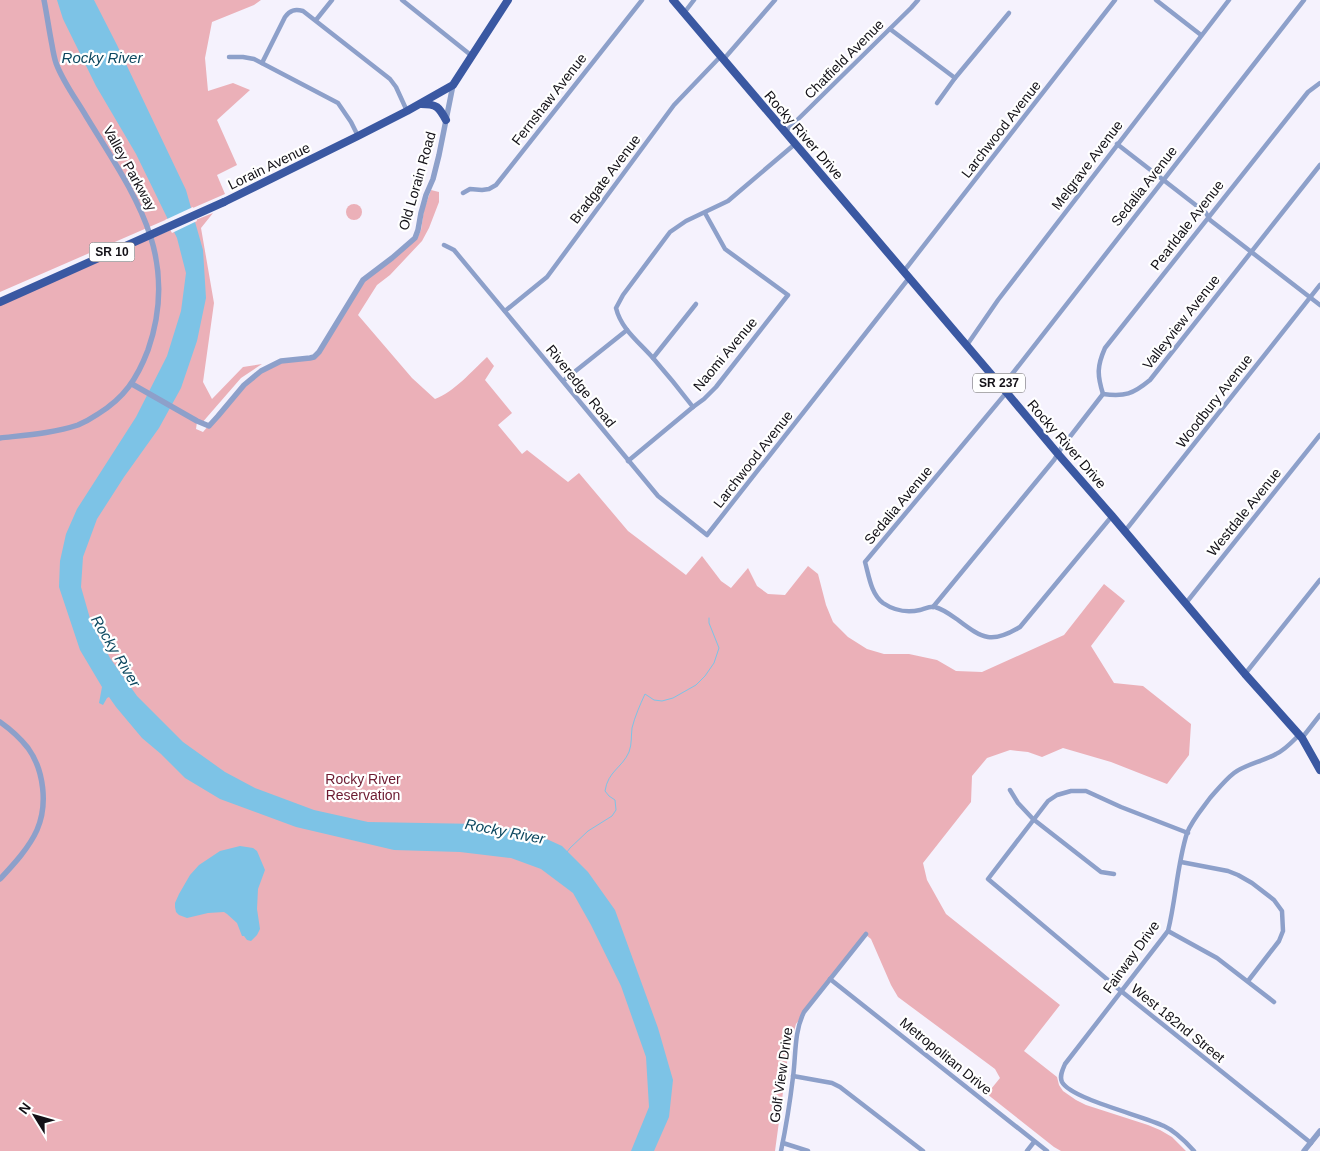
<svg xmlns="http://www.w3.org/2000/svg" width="1320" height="1151" font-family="Helvetica,sans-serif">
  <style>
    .green { fill: #ebb0b8 }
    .water { fill: #7dc3e6 }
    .pier { fill: #f5f2fd }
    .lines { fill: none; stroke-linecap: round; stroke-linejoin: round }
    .stream { stroke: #7dc3e6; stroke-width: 1 }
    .minor { stroke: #8da0ca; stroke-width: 4.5 }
    .tertiary { stroke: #8da0ca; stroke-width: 5.5 }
    .primary { stroke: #3a58a2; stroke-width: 8 }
    .primary-bridge { stroke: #3a58a2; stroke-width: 8 }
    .labels { text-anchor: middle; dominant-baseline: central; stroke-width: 4.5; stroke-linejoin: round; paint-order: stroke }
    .shield { fill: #fff; stroke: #5a585d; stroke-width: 1 }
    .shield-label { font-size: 12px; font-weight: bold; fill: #131117 }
    .street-label { font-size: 14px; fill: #131117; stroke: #fff }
    .park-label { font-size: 14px; fill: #6c1a30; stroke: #fff }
    .water-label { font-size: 15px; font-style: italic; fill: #0d4860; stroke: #fff }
  </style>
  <rect width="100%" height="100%" fill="#f5f2fd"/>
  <!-- green -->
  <g class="green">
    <polygon points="0,0 261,0 254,5 212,22 205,58 208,91 233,83 250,90 217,120 237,165 217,175 225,194 0,292"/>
    <path d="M431,190l8,2v10l-10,26 -7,13 -32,34 -13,10 -19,30 54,63 23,21c19,-7 37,-28 52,-42l7,9 -9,14 27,33 -14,12 24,29 5,-4 41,32 11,-9 49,58 58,44 16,-19 19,25 10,7 17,-20 9,18 11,8 17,1 23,-29 10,8 8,31 7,17 15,15 19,12 17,5h25l28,6 19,11 26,1 82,-37 40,-51 21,17 -34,45 23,37 29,3 48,38 -2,31 -22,29 -56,-22 -48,-14 -21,9 -14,-5 -18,-2 -23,8 -15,18 -1,26 -48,61 4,17 19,34 114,91 -36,46 33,26 2,8 4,6 13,9 10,5 62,20 12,5 12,7 14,14h-125l-7,-4 -67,-53 13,-16 -5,-9 -97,-72 -7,-12 -20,-46 -5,-4 -70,89 -7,24 -14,103h-775v-852l213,-86 -12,15 13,75 -11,79 9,17 31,-32 19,-3 -21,14 -40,46 -4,-2 -1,7 7,3 42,-49 36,-24 32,1 49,-80 55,-41 4,-9 3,-21z"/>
    <circle cx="354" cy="212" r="8"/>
  </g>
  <!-- water -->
  <g class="water">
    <polygon points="57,0 94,0 117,45 186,190 203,250 206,298 197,341 181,388 159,428 124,477 97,519 83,557 81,587 91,622 110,658 137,696 183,742 225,772 255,788 314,810 368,822 480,824 529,831 562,846 588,872 615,910 658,1028 673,1080 669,1117 654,1151 631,1151 649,1107 646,1057 621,986 591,925 573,893 541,869 511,858 460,852 394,850 296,827 220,799 185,778 161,754 142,738 116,707 109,697 107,698 103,705 99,703 102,687 80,650 59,587 60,561 66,534 77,509 136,417 167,356 181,311 186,273 177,238 136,154 96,86 63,19"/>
    <polygon points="240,846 253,848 257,851 265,870 258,889 257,909 260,929 257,935 251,941 247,940 244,936 242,936 237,923 227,914 224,912 208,913 187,918 179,915 176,912 175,907 175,903 179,894 190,875 199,865 220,851"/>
  </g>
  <!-- pier -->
  <polygon class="pier" points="193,207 197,221 172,233 165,220"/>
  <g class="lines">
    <!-- stream -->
    <path class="stream" d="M567,852l3,-4 18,-17 24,-15 4,-6 -1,-10 -6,-4 -4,-5c3,-20 17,-23 24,-39 3,-8 2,-16 3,-24 3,-12 8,-23 13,-34l9,6 8,1 11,-3 23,-13 9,-9 9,-13 5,-15 -10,-25v-5"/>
    <!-- minor -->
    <g class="minor">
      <polyline points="402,0 472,56"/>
      <polyline points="1156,0 1201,35"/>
      <polyline points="684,13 694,0"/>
      <polyline points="316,20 332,0"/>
      <polyline points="890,29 955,78"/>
      <polyline points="229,57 243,57 254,59 338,103 351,122 358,136"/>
      <polyline points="723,60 775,0"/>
      <path d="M262,63l23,-46c5,-7 10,-8 18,-6l87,68 6,8 11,24"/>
      <polyline points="937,103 955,78 1009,13"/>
      <polyline points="785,132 911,8 918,0"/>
      <polyline points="1117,144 1206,213 1210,220 1320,305"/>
      <polyline points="463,193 470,189 482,190 489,189 496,185 642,0"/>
      <polyline points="444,245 454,250 658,496 707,535 909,278"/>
      <polyline points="904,271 1115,0"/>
      <polyline points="505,311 547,277 674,105 720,57"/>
      <polyline points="967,345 998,300 1229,0"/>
      <polyline points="653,358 696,304"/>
      <polyline points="563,381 627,330"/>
      <polyline points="1002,387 1304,0"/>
      <path d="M1006,393l-141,169c4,14 6,32 18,41 12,8 24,10 37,7 4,-1 10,-4 15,-3 8,2 16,8 23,13 25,19 34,24 62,7l92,-111"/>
      <path d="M1103,394c-6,-19 -6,-28 2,-46l203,-256 12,-9"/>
      <path d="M693,407c-13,-17 -26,-33 -40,-49 -14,-16 -32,-29 -37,-50l7,-13 47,-63 16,-11 42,-20 67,-57"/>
      <polyline points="628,461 693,407 704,399 716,387 788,295 725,249 705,213"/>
      <polyline points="1125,531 1320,285"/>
      <polyline points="1186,603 1320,435"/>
      <path d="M933,607l121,-147 8,-13 41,-53c22,3 30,0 47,-14l170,-215"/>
      <polyline points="1245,674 1320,580"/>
      <polyline points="1302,738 1320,715"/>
      <polyline points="1010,790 1018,803 1033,819 1101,872 1114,874"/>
      <polyline points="1188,833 1121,807 1086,791 1071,791 1057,795 1048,801 988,879 1121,991 1311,1143"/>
      <polyline points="1181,862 1228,871 1238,875 1252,883 1274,900 1282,911 1283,931 1279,941 1248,981"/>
      <polyline points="1168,931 1217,958 1274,1002"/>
      <polyline points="830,979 1047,1151"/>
      <polyline points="793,1076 832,1083 840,1087 923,1151"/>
      <polyline points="783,1143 808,1151"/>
      <path d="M781,1151c5,-24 9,-49 12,-74 3,-22 1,-45 11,-65l62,-78"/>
      <polyline points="1027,1151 1034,1142"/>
      <path d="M1194,1151c-8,-9 -19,-20 -30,-25 -20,-10 -93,-27 -102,-44 -3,-6 1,-13 3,-18l103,-133c8,-32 9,-66 19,-98 5,-13 15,-24 23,-35 8,-9 15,-18 24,-25 12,-9 28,-11 42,-19 9,-4 16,-12 23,-19"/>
    </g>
    <!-- tertiary -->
    <g class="tertiary">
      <polyline points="132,384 197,421 209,426 218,416 244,385 261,371 281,361 310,358 314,357 319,352 363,280 392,258 415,238 418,230 421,213 426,195 433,179 439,155 453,85"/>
      <path d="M0,438c26,-3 54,-5 78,-13 7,-3 14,-7 20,-11 26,-16 39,-35 50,-64 33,-95 -15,-157 -62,-234 -10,-17 -23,-34 -30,-53 -2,-6 -3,-12 -4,-18 -3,-15 -5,-30 -8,-45"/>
      <path d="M0,722c10,7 20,16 28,26 16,22 20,57 9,82 -8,18 -24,35 -37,49"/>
      <polyline points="1304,1151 1320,1131"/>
    </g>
    <!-- primary -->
    <g class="primary">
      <polyline points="673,0 1002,387 1058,454 1112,516 1245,674 1302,738 1320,770"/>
      <path d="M421,104c16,0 18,3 25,16"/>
      <polyline points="224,202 358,136 407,111 453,85 508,0"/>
    </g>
    <!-- primary-bridge -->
    <polyline class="primary-bridge" points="0,302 224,202"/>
  </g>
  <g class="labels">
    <!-- shield labels -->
    <g class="shield">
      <rect x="89.5" y="242.5" width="45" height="19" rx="4"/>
      <rect x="973" y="373.5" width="52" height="19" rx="4"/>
    </g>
    <g class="shield-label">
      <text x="112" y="252">SR 10</text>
      <text x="999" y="383">SR 237</text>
    </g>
    <!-- street labels -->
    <g class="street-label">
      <text transform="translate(844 59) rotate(-45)">Chatfield Avenue</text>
      <text transform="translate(549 99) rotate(-52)">Fernshaw Avenue</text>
      <text transform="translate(1001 129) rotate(-52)">Larchwood Avenue</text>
      <text transform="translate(804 135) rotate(49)">Rocky River Drive</text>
      <text transform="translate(1087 165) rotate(-53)">Melgrave Avenue</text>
      <text transform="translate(269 166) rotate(-26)">Lorain Avenue</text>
      <text transform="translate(130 168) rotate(61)">Valley Parkway</text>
      <text transform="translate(605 179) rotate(-53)">Bradgate Avenue</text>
      <text transform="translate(417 181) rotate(-74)">Old Lorain Road</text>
      <text transform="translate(1144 186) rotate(-52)">Sedalia Avenue</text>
      <text transform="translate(1187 225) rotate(-52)">Pearldale Avenue</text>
      <text transform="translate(1181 322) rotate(-52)">Valleyview Avenue</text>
      <text transform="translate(725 354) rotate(-50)">Naomi Avenue</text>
      <text transform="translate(581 386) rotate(51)">Riveredge Road</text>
      <text transform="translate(1214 401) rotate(-52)">Woodbury Avenue</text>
      <text transform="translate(1067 444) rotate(49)">Rocky River Drive</text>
      <text transform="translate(753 459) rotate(-52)">Larchwood Avenue</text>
      <text transform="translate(898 505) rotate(-50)">Sedalia Avenue</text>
      <text transform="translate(1244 512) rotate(-51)">Westdale Avenue</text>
      <text transform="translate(1131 957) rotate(-54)">Fairway Drive</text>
      <text transform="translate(1178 1023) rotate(39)">West 182nd Street</text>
      <text transform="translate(946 1056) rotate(39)">Metropolitan Drive</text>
      <text transform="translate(781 1075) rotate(-82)">Golf View Drive</text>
    </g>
    <!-- park labels -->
    <g class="park-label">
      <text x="363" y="779">Rocky River<tspan x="363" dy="16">Reservation</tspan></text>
    </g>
    <!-- water labels -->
    <g class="water-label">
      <text x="102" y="57">Rocky River</text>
      <text transform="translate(116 651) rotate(59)">Rocky River</text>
      <text transform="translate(505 831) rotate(11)">Rocky River</text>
    </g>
  </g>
  <!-- north arrow -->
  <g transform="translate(35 1116) rotate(307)" stroke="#ffffff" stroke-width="4" paint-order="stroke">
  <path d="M0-4L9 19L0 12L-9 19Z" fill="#131117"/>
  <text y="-8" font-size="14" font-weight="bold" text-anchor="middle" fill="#131117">N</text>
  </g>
</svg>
